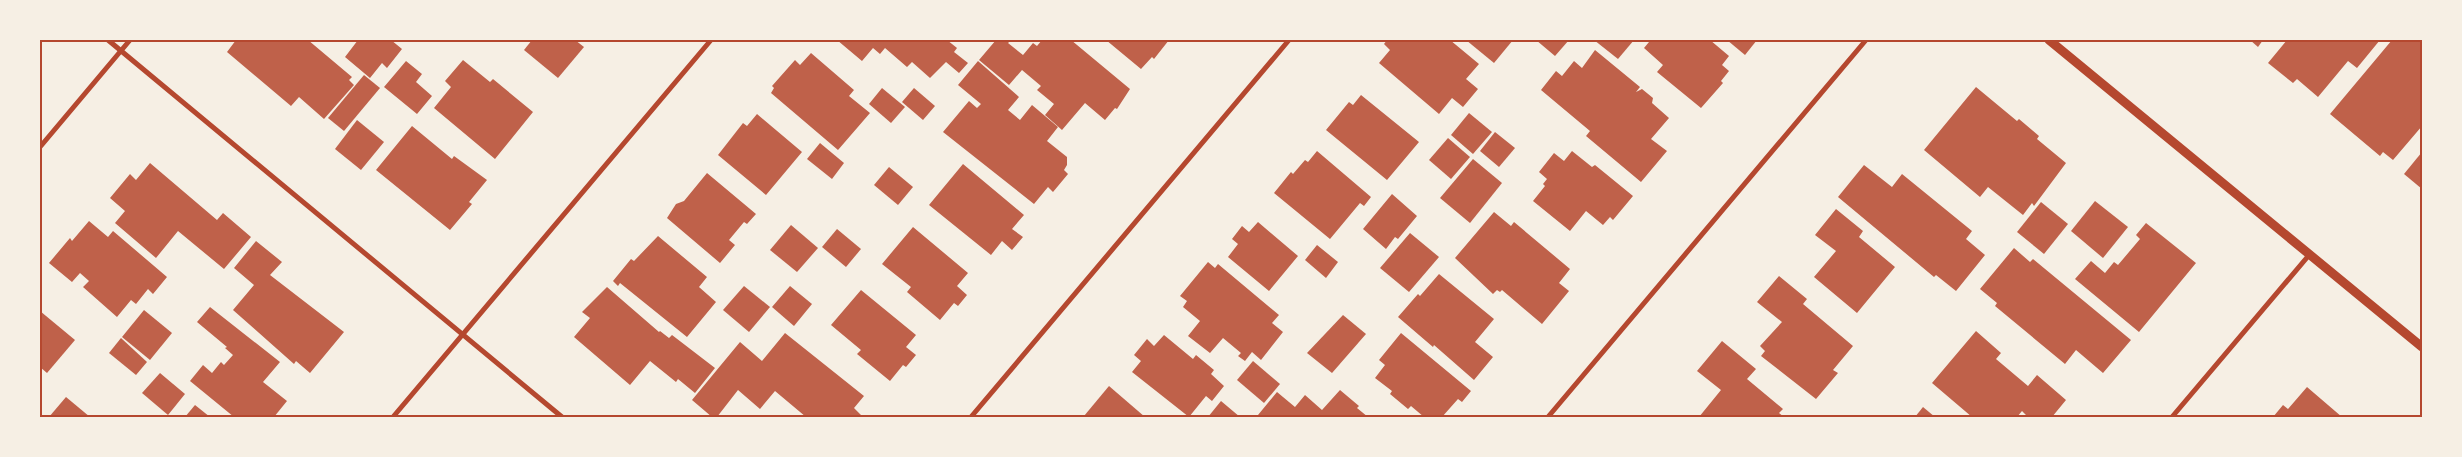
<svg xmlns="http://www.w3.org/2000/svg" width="2462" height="457" font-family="Helvetica,sans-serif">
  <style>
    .building { fill: #bf614a }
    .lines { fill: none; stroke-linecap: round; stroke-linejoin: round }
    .minor { stroke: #b5482f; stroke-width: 5 }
    .tertiary { stroke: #b5482f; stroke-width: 9 }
    .neatline { fill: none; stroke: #b5482f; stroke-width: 2 }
  </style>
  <rect width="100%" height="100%" fill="#f6efe4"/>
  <!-- building -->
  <g class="building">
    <polygon points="236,40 308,40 352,77 349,80 354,85 324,119 299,97 291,106 227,52"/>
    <polygon points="358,40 391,40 402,49 387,68 382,63 370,78 345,57"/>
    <polygon points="532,40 575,40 584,47 558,78 524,50"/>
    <polygon points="837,40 947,40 957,48 954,52 968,63 959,73 946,62 930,78 912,62 907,67 885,48 880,54 873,48 862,61"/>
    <polygon points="996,40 1011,40 1008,43 1023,55 1033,43 1037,46 1042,40 1071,40 1130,89 1117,109 1115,108 1105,120 1085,103 1062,130 1045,115 1054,104 1037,90 1041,86 1022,70 1009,85 979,60"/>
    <polygon points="1106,40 1169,40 1154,59 1152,57 1141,69"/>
    <polygon points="1387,40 1450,40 1479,64 1466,79 1478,89 1463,107 1452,98 1439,114 1379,63 1390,50 1384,44"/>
    <polygon points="1466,40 1513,40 1494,63"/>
    <polygon points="1536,40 1569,40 1555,56"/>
    <polygon points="1594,40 1634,40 1618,59"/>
    <polygon points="1646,40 1710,40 1729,56 1722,65 1729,71 1721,81 1723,83 1701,108 1657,72 1663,65 1644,48 1649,42"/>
    <polygon points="1727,40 1757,40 1745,55"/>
    <polygon points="2250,40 2263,40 2258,47"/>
    <polygon points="2287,40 2380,40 2357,68 2348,61 2318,97 2297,79 2293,83 2268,63"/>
    <polygon points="2392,40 2422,40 2422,126 2393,160 2383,152 2380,156 2330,114"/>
    <polygon points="1595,50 1640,87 1636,92 1642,89 1653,98 1652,103 1669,118 1651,139 1667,151 1641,182 1586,136 1590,131 1541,90 1556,71 1562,76 1574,61 1582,68"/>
    <polygon points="811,53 854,90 849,96 870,113 838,150 771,93 774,88 772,86 795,60 800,65"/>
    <polygon points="463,60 490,82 493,79 533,112 495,159 434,108 451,87 445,81"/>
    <polygon points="406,61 422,74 416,82 432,96 417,114 384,87"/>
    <polygon points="978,61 1019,97 1008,110 1020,120 1032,105 1058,127 1047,141 1067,157 1067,165 1064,170 1068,174 1053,192 1048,187 1034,204 943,132 969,101 977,108 981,104 958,85"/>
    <polygon points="364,75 380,88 344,131 328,118"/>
    <polygon points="1976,87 2017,121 2019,119 2039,136 2037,139 2066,163 2034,206 2032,203 2023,215 1988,187 1980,197 1924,150"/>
    <polygon points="882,88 905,107 891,123 869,104"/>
    <polygon points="914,88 935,106 923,120 902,102"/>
    <polygon points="1361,95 1419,142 1387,180 1326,130 1349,102 1353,105"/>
    <polygon points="1469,113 1492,132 1473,154 1451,135"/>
    <polygon points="757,114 802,152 766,195 718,155 743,123 747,126"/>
    <polygon points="357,120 384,142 361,170 335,149"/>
    <polygon points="412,126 452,159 454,156 487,180 469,202 472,204 450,230 376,170"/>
    <polygon points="1495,132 1515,148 1499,167 1480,151"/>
    <polygon points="1448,138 1470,157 1451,179 1429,160"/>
    <polygon points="820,143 844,163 832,179 807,159"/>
    <polygon points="1317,151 1371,197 1364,206 1360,203 1330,239 1274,193 1291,172 1293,174 1305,160 1308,162"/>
    <polygon points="1572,151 1592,167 1595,165 1633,196 1613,220 1610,217 1603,225 1586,211 1570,231 1533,201 1545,186 1543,184 1547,179 1539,172 1554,153 1564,161"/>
    <polygon points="2422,152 2422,189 2404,174"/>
    <polygon points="1473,159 1502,183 1470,223 1440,198"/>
    <polygon points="150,163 217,220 223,213 251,237 224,269 178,231 156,258 115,223 125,211 110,198 130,174 136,180"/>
    <polygon points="963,164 1024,215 1012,229 1023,237 1012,250 1002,241 991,255 929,205"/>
    <polygon points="1864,165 1892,187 1902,174 1972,231 1966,239 1985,255 1956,291 1936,275 1934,277 1838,197"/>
    <polygon points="889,167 913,187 898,205 874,185"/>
    <polygon points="707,173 756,214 747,224 744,222 729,240 735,245 720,263 667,218 676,204 684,201"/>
    <polygon points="1392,194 1417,216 1398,239 1395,237 1386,249 1363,229"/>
    <polygon points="2095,201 2128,227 2103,258 2071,231"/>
    <polygon points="2041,202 2068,224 2044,254 2017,232"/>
    <polygon points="1836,209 1863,231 1859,237 1895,267 1857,313 1814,277 1836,251 1815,235"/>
    <polygon points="1494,212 1511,226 1514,222 1570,269 1559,283 1569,291 1542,324 1502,290 1500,292 1497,290 1493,294 1455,258"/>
    <polygon points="89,221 108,237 113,231 167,277 153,294 148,289 136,304 131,300 117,317 83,287 89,281 80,273 72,282 49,263 70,238 72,241"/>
    <polygon points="1258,222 1298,256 1269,291 1228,257 1238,244 1232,239 1242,226 1249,232"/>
    <polygon points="2146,223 2196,263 2139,332 2075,279 2091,261 2105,273 2114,262 2118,265 2140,239 2136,235"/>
    <polygon points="791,225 818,248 797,272 770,250"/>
    <polygon points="913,227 968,273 957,286 967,295 958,306 954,303 940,320 907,292 911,287 882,264"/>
    <polygon points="837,229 861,249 846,267 822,247"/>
    <polygon points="1410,233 1439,257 1409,292 1380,268"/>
    <polygon points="658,236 707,277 699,287 716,302 687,337 620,283 618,286 613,281 631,259 634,261"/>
    <polygon points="256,241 282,262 270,275 344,332 310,373 296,361 294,364 233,310 254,285 234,268"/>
    <polygon points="1317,245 1338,262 1326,278 1305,260"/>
    <polygon points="2014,248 2030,262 2033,259 2131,340 2103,373 2076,350 2065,364 1995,306 1997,303 1980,289"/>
    <polygon points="1208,262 1215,268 1218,264 1279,315 1272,323 1283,332 1261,360 1252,352 1245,361 1238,356 1241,353 1223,338 1210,353 1188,336 1200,321 1183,307 1187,301 1180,296"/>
    <polygon points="1439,274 1494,319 1475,342 1493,357 1474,380 1434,345 1433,347 1398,317 1418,294 1420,296"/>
    <polygon points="1779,276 1807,299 1803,304 1853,346 1833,370 1838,373 1816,399 1761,356 1765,351 1760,346 1782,322 1757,302"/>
    <polygon points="744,286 770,307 749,332 723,310"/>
    <polygon points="790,286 812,304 794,326 772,307"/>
    <polygon points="607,287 659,332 660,331 669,338 672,335 715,368 695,393 678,379 676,382 650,361 630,385 574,337 590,318 582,312"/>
    <polygon points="861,290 916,335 906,347 916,355 906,367 903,365 890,381 857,354 861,350 831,325"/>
    <polygon points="210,307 280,362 263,382 287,401 274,417 234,417 190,381 203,365 212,373 221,362 224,365 233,355 225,348 227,347 197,322"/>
    <polygon points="144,310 172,333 150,360 122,337"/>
    <polygon points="40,311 75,340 47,373 40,367"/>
    <polygon points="1343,315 1366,334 1332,373 1307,353"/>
    <polygon points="1976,331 2001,353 1996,359 2028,386 2037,375 2066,400 2052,417 2028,417 2022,411 2017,417 1972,417 1932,383"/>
    <polygon points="785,333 864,396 854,408 863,417 806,417 775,391 760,409 738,390 717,417 712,417 692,400 740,342 762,361"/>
    <polygon points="1401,333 1471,391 1462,402 1458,399 1442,417 1424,417 1411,406 1408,409 1390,394 1392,391 1375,378 1385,365 1379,360"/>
    <polygon points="1164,335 1193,359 1196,355 1214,370 1211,374 1224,386 1212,401 1206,396 1189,417 1132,372 1141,361 1134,355 1147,339 1154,346"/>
    <polygon points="121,338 147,362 136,375 109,353"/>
    <polygon points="1722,341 1756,369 1747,379 1783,409 1779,413 1784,417 1699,417 1721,390 1697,371"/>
    <polygon points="1253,361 1280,384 1264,403 1237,380"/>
    <polygon points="160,373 185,394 168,415 142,393"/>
    <polygon points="1109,386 1145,417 1084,416"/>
    <polygon points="2307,387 2342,417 2273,417 2283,405 2288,409"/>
    <polygon points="1340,390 1359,406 1357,408 1368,417 1260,417 1258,415 1277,392 1295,407 1305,395 1322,410"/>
    <polygon points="66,397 90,417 49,417"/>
    <polygon points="1221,401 1240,417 1208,417"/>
    <polygon points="195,405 210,417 185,417"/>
    <polygon points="1923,407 1935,417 1915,417"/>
  </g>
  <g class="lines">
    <!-- minor -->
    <g class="minor">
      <polyline points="108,40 562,417"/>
      <polyline points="40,147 130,40"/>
      <polyline points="393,417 711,40"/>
      <polyline points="971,417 1289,40"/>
      <polyline points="1548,417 1866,40"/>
      <polyline points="2172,417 2310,254"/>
    </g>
    <!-- tertiary -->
    <polyline class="tertiary" points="2049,40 2422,347"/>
  </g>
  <!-- border -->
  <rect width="2462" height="457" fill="none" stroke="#f6efe4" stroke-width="82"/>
  <rect x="41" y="41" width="2380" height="375" class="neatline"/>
</svg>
